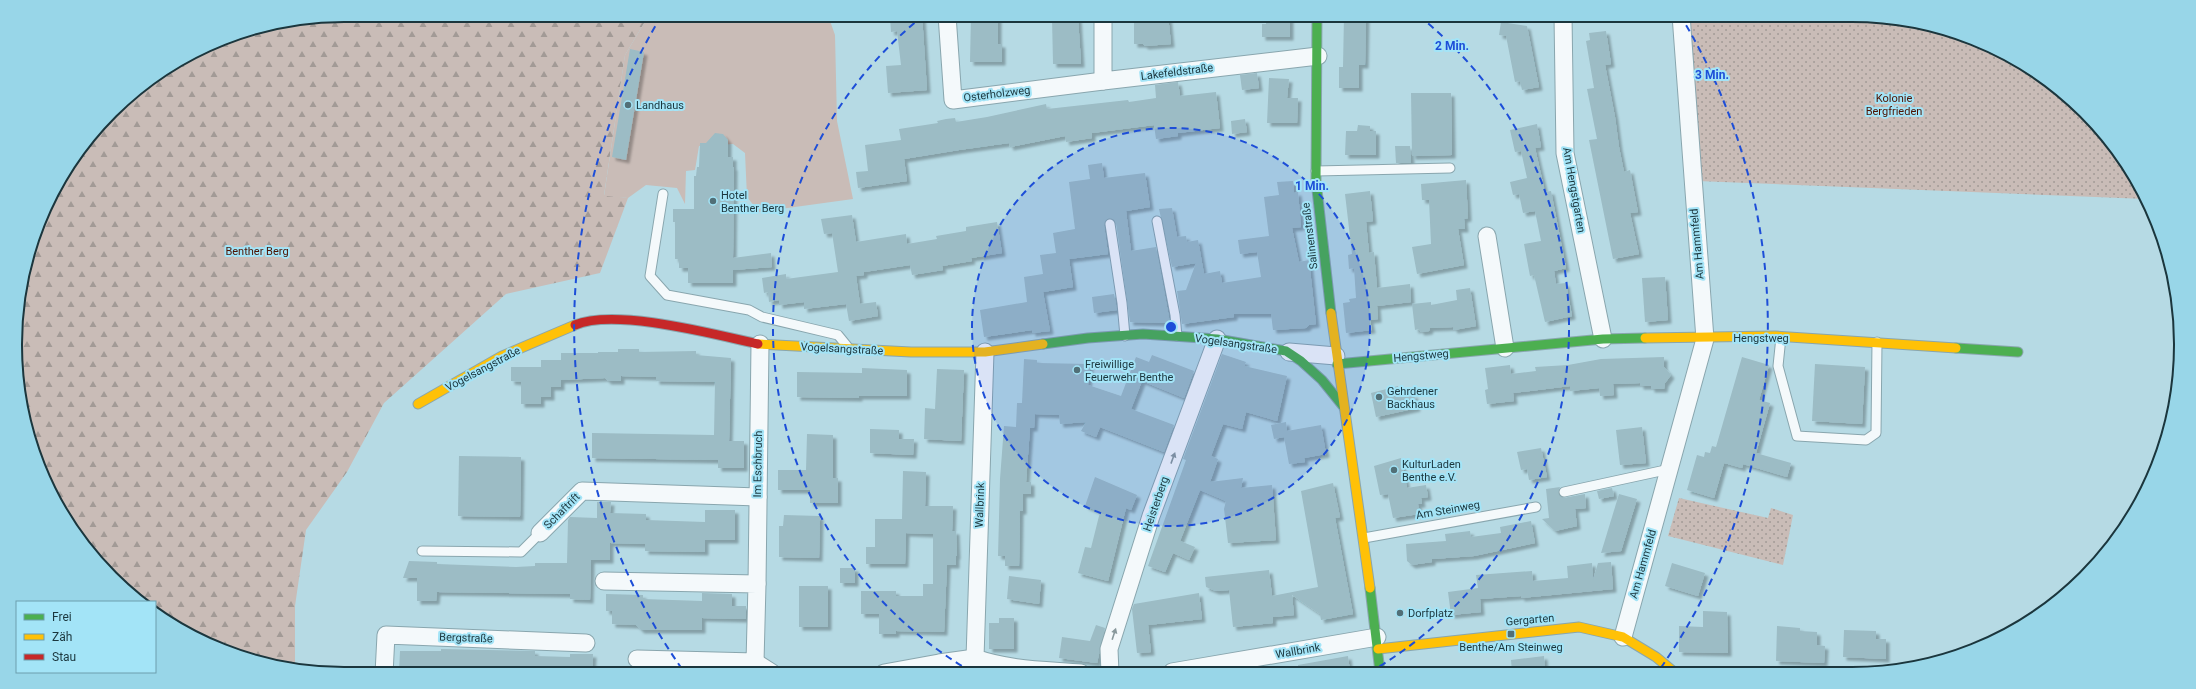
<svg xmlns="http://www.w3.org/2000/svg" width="2196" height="689" font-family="Roboto,sans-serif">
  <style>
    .grass { fill: url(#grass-dots) }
    .forest { fill: url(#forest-firs) }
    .park { fill: #c9bcb7 }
    .building { fill: #9cbcc5; filter: url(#shadow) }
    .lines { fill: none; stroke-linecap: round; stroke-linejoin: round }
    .lane-casing { stroke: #89a6ae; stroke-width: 11 }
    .street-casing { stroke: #89a6ae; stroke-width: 19 }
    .fast-casing { stroke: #89a6ae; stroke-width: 11 }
    .slow-casing { stroke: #89a6ae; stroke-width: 11 }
    .jam-casing { stroke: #89a6ae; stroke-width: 11 }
    .lane { stroke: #f4f9fb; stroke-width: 9 }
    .street { stroke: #f4f9fb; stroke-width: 17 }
    .fast { stroke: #4caf50; stroke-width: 9 }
    .slow { stroke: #ffc107; stroke-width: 9 }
    .jam { stroke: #c62828; stroke-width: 9 }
    .oneway { fill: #88989c }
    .ring { fill: none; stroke: #1d4ed8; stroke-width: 2; stroke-dasharray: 7 5 }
    .poi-dot { fill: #516f77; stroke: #a3e4f7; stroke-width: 1.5 }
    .labels { text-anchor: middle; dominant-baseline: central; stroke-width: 4; stroke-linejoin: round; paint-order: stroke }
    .street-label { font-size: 11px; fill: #1b363d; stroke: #a3e4f7 }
    .park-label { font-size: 11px; fill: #4d1200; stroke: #a3e4f7 }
    .poi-label { font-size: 11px; fill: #1b363d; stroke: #a3e4f7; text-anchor: start }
    .rim { fill: none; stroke: #1b363d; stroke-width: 2 }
    .centre { fill: #1d4ed8; stroke: #a3e4f7; stroke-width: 2 }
    .ring-label { font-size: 12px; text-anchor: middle; font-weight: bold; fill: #1d4ed8; stroke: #a3e4f7; stroke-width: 4; stroke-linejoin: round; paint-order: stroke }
  </style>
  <defs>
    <pattern id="grass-dots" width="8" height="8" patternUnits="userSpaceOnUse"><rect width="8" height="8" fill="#c9bcb7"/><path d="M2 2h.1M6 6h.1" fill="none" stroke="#a29a96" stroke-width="1.8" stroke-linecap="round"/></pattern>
    <pattern id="forest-firs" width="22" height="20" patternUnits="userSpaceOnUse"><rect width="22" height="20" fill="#c9bcb7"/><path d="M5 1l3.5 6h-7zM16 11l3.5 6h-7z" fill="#a29a96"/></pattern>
    <filter id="shadow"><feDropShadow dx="3.5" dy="3.5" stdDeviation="1" flood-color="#0004"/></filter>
  </defs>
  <rect width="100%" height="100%" fill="#b6dae4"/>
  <!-- grass -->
  <g class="grass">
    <path d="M1686,15h80l132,5c89,8 179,69 228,142 7,11 13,25 20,37l-449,-18z"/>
    <polygon points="1679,498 1768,518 1771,508 1793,515 1783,565 1668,536"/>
  </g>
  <!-- forest -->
  <path class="forest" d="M345,15h304l-24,40 -21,140 24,3 -28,75 -94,21 -122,109 -37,69 -41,58 -11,76v63c-49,-5 -91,-28 -134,-51l-6,-5v-11h-14l-30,-25 -40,-49 -45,-98 -10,-64 2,-64 31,-103 34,-55 44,-47 92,-57 61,-19z"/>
  <!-- park -->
  <polygon class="park" points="649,15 828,15 835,35 837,121 853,199 759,212 747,197 745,153 733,144 699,146 695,170 686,171 685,204 677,188 646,185 628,198 604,196 625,55"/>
  <!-- building -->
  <g class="building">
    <polygon points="905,15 922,15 927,90 888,93 886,66 901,65 897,31 891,32 890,17"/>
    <polygon points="971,15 998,17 998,44 1002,44 1002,62 970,62"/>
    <polygon points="1134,15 1168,15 1171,44 1145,46 1143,44 1134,44"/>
    <polygon points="1266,15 1290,15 1290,37 1262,37 1262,24 1266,24"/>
    <polygon points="1344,15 1366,15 1365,65 1359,65 1359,88 1339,88 1339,67 1343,67"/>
    <polygon points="1052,17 1078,17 1081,64 1053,64"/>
    <polygon points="1501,22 1527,26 1539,87 1522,90 1520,81 1515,82 1506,36 1499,35"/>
    <polygon points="1606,31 1611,64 1605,65 1615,117 1619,147 1624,172 1630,170 1638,212 1630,213 1639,254 1613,259 1589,140 1597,139 1587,89 1594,88 1586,41 1590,40 1589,33"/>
    <polygon points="630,49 644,52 626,160 612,157"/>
    <polygon points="1257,73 1259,88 1242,90 1240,75"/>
    <polygon points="1269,78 1289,79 1287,98 1298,98 1297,123 1267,123"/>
    <polygon points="1178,82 1180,96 1216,92 1220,128 1178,133 1178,136 1156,139 1154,125 1092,133 1092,138 1066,142 1065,136 1010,147 1009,143 959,150 904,159 907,181 858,188 856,172 868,171 865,145 901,140 899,129 938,123 937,121 946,119 955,118 956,122 987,117 1046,104 1047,109 1128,100 1129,102 1156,98 1155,85"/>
    <polygon points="1411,93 1451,93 1452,155 1412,156"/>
    <polygon points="1245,119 1247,132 1232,134 1231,121"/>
    <polygon points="1537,124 1541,147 1535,148 1545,192 1551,191 1566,268 1554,271 1556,284 1566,283 1572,316 1545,322 1534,275 1530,276 1524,244 1541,241 1535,211 1523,213 1519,194 1513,195 1510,182 1527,178 1521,151 1515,152 1510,130"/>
    <polygon points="1358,125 1370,126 1370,131 1376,131 1376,155 1345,155 1346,131 1357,131"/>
    <polygon points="715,133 723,134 728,140 728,157 733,157 733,167 734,167 733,258 771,253 772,267 733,270 733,283 688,283 688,268 679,268 679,259 675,259 675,222 673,222 673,209 694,209 694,176 696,176 697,167 699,167 700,143 706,143"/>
    <polygon points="1395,146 1410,146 1411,163 1396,163"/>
    <polygon points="1102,163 1104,178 1145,173 1150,207 1126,211 1131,251 1156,247 1170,323 1130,322 1116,223 1109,218 1106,220 1104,225 1108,254 1069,259 1073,287 1043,292 1050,331 1032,333 1032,330 984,337 980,310 1027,302 1024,277 1043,274 1040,255 1056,253 1053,233 1075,229 1069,182 1090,179 1088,165"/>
    <polygon points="1466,180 1468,218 1464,219 1465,229 1458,229 1464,265 1417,274 1412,247 1431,244 1429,200 1422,200 1421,184"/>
    <polygon points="1293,181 1294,193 1298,192 1301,227 1292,228 1299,262 1309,260 1316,324 1309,325 1306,328 1273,330 1271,314 1234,314 1234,317 1182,324 1177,291 1186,290 1196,263 1172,267 1159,209 1172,208 1177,237 1186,236 1187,242 1198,240 1204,274 1220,271 1222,283 1261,277 1257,252 1240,254 1238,240 1269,236 1264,197 1279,195 1277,182"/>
    <polygon points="1370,191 1373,221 1366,222 1369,253 1374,252 1377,288 1410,284 1411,302 1377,306 1378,319 1370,320 1372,330 1346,333 1343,303 1350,302 1349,299 1356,298 1354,268 1349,269 1348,255 1352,254 1345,194"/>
    <polygon points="852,215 856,242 906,234 907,244 937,239 936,236 966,231 966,227 997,222 1002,253 971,258 972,261 942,266 943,270 912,275 910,265 864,272 864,275 856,276 860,304 876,302 878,316 849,321 846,304 804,309 804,302 779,305 779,300 769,302 768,292 764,293 762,278 786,274 786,279 838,272 832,233 824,234 821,219"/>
    <polygon points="1665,277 1668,320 1645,322 1642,278"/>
    <polygon points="1470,288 1476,326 1454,330 1453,327 1430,328 1429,331 1421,332 1419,329 1415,330 1412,304 1431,302 1431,305 1457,300 1456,290"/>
    <polygon points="1114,294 1117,310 1094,313 1092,297"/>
    <polygon points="618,349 639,349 639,352 696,351 696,355 731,358 729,441 744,441 744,468 718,468 718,460 592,458 592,433 714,435 715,382 656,381 656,377 621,376 621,381 608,381 605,378 561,380 561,387 551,387 551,397 541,397 541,404 521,404 521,382 511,381 511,367 541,367 541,360 561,360 561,353 598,353 598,352 618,352"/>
    <polygon points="1222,354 1246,362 1244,366 1287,376 1277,421 1246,412 1242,429 1223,424 1211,456 1218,459 1210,482 1243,478 1241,488 1272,485 1276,540 1228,543 1224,509 1226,501 1200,490 1180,541 1195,547 1189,560 1173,553 1165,572 1148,566 1186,460 1183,459"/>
    <polygon points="1152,355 1194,371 1184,398 1142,381 1131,409 1174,425 1164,452 1100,427 1096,437 1081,431 1086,422 1060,424 1059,415 1035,414 1034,428 1030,428 1026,482 1031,482 1031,494 1023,494 1023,511 1020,511 1019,566 1005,566 1005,556 998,556 1000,479 1004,426 1016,427 1017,403 1022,403 1024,359 1037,360 1037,363 1090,364 1088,385 1121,396 1136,357 1149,362"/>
    <polygon points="1664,357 1664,367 1671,375 1665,383 1664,389 1651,389 1651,386 1640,386 1640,383 1613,384 1614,395 1600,396 1599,388 1570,391 1570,386 1513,393 1514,401 1487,404 1485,390 1488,389 1485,368 1510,365 1511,374 1536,371 1535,367 1568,365 1601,359"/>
    <polygon points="1742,357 1769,365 1759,400 1770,403 1756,453 1791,463 1787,477 1743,464 1742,468 1724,463 1714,498 1687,490 1697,455 1704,457 1705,452 1710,453 1712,446 1716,447"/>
    <polygon points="1815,364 1865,367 1862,424 1812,421"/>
    <polygon points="862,368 907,370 907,396 859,396 859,398 797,397 797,372 862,373"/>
    <polygon points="937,369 964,370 961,441 924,439 925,408 935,409"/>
    <polygon points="1398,386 1399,393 1408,392 1409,396 1414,394 1417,408 1376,417 1371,393"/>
    <polygon points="1286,422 1287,431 1321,425 1326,454 1304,458 1305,462 1289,464 1284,437 1274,439 1271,425"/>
    <polygon points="1642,427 1646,463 1620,465 1616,430"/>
    <polygon points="870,429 899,430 899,439 914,439 913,455 870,453"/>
    <polygon points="807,434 833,435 833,478 838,478 838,503 810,503 810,490 778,490 778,470 806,470"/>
    <polygon points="1541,448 1547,477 1529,480 1527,469 1521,470 1517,452"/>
    <polygon points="459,456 521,457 520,517 458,516"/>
    <polygon points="1401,458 1407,488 1426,485 1428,497 1421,498 1422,504 1418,504 1419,514 1393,518 1388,494 1380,495 1374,466"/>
    <polygon points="903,471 926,472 925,506 953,506 952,531 956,531 957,556 956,556 956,565 947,565 944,632 896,631 896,634 879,634 879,614 861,614 861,591 896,591 896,596 923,596 923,584 933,584 933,534 906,533 905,564 866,564 866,547 875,547 875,519 902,519"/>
    <polygon points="1095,477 1137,495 1131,510 1126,508 1108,581 1078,573 1085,547 1091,548 1100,512 1085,506"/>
    <polygon points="1333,483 1340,517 1335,518 1353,614 1321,620 1320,614 1292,595 1294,615 1273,617 1273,623 1233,627 1229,590 1216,591 1206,587 1205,577 1269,570 1272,596 1318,587 1301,491"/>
    <polygon points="1560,487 1558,493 1563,498 1585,494 1586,508 1575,509 1577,526 1555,531 1542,519 1549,518 1546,489"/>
    <polygon points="1612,488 1614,496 1599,499 1597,491"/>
    <polygon points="1619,494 1637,499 1621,551 1601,553"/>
    <polygon points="597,502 611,502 610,513 646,514 646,520 705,522 705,510 735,510 735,540 705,540 705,552 645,551 645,544 610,543 610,560 591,560 590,600 570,599 570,594 437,592 436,601 417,601 417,578 403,578 409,561 437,562 437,564 516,567 535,566 535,563 567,563 568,520 570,517 597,518"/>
    <polygon points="784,515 820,516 819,558 779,557 779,526 783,526"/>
    <polygon points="1531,521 1535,543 1474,556 1432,559 1432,562 1418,564 1412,565 1407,561 1406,544 1446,541 1445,534 1470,531 1471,537 1501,533 1500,527"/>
    <polygon points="1611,562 1613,589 1521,598 1521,596 1480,599 1481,612 1451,615 1448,592 1478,588 1476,575 1532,571 1533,581 1568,578 1567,566 1592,563 1593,580 1598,563"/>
    <polygon points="1672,563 1705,573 1698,596 1665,586"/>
    <rect x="840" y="568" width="15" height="15"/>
    <polygon points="1009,576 1041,580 1039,604 1007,599"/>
    <rect x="799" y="586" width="29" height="41"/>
    <polygon points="702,593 732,594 732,606 746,606 746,619 702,618 702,630 641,630 636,625 612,624 612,611 606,611 606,594 643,595 643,599 702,601"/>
    <polygon points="1199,593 1202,619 1148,625 1151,652 1137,653 1132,609 1134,604"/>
    <polygon points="1703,611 1727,612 1728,653 1679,652 1679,626 1703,627"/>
    <polygon points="999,618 1014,618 1014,649 989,649 989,623 999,623"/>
    <polygon points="1096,625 1105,628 1097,663 1059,658 1062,637 1090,641"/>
    <polygon points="1777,626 1800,628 1800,631 1817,632 1817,645 1825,646 1824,663 1776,661"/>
    <polygon points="1844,630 1876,631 1876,639 1886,639 1886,659 1843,657"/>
    <polygon points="441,649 535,651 535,656 570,657 570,654 593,654 592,674 399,672 400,651 441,651"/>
    <polygon points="1348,656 1350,672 1299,672 1298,665"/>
    <polygon points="1544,656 1545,672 1512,672 1511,660"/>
  </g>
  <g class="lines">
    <!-- lane casing -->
    <g class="lane-casing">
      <g id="lane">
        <polyline points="1316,171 1450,168"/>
        <polyline points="663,194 650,276 667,295 749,310 762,317 838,335 847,346"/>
        <polyline points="1157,221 1175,315 1177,336"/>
        <polyline points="1110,224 1122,303 1125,336"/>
        <polyline points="1781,337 1778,366 1797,436 1866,440 1876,433 1877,342"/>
        <polyline points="1564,492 1670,469"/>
        <polyline points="1364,538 1536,507"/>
        <polyline points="422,551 521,552 540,533"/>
      </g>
    </g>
    <!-- street casing -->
    <g class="street-casing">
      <g id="street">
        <polyline points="947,15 953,100 1103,81"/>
        <polyline points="1103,15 1103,81 1318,56"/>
        <polyline points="1563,15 1565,153 1603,339"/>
        <polyline points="1487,236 1505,348"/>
        <path d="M985,352l-10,306c33,12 71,12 106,15"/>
        <polyline points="1289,352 1336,356"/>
        <polyline points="540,533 582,491 758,497"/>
        <polyline points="604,581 757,584 755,662 637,659"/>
        <polyline points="757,584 760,344"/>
        <polyline points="1623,637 1705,339 1681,15"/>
        <polyline points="755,662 772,673"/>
        <polyline points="1172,672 1377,637"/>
        <polyline points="884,673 939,663 975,658"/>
        <polyline points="1110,673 1109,649 1151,516 1217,339"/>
        <polyline points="384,674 386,635 586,643"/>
      </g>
    </g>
    <!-- fast casing -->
    <g class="fast-casing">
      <g id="fast">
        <polyline points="1317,15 1316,181 1331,313"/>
        <polyline points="1043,344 1088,338 1143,334 1217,339 1286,351 1301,361 1322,380 1343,406"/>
        <polyline points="1956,348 2018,352"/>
        <polyline points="1337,364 1603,339 1645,338"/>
        <polyline points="1370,588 1380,672"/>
      </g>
    </g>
    <!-- slow casing -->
    <g class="slow-casing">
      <g id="slow">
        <polyline points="1331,313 1370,588"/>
        <polyline points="1645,338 1775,336 1956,348"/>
        <polyline points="758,344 911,352 985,352 1043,344"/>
        <polyline points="418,404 502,356 575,325"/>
        <polyline points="1378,649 1579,627 1623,637 1656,657 1674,672"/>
      </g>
    </g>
    <!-- jam casing -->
    <g class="jam-casing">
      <path id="jam" d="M575,325c40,-17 138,9 183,19"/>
    </g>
    <!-- lane -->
    <use href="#lane" class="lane"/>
    <!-- street -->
    <use href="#street" class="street"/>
    <!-- fast -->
    <use href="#fast" class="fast"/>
    <!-- slow -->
    <use href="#slow" class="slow"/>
    <!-- jam -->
    <use href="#jam" class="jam"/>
  </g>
  <!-- one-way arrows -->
  <defs><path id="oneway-solid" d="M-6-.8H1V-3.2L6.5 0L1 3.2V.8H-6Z"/></defs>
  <g class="oneway">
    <use href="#oneway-solid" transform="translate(1173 458) rotate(-70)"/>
    <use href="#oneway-solid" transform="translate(1114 634) rotate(-72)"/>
  </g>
  <!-- distance rings -->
  <circle cx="1171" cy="327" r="199" fill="#1d4ed8" fill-opacity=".12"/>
  <g class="ring">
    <circle cx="1171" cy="327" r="199"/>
    <path d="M972 672A398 398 0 0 1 923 16M1419 16A398 398 0 0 1 1370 672"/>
    <path d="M682 669A597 597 0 0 1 662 15M1680 15A597 597 0 0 1 1660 669"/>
  </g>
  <!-- markers -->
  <g class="poi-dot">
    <circle cx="628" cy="105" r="4"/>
    <circle cx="713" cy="201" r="4"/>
    <circle cx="1077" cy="370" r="4"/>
    <circle cx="1379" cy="397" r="4"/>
    <circle cx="1394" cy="470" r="4"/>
    <circle cx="1400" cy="613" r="4"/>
    <rect x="1507" y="630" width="8" height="8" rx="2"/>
  </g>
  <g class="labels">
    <!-- street labels -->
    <g class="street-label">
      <text transform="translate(1177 72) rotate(-7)">Lakefeldstraße</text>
      <text transform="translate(997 94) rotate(-7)">Osterholzweg</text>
      <text transform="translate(1574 190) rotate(80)">Am Hengstgarten</text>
      <text transform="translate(1310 236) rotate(-97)">Salinenstraße</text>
      <text transform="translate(1697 244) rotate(-95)">Am Hammfeld</text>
      <text x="1761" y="338">Hengstweg</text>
      <text transform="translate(1236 344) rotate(8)">Vogelsangstraße</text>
      <text transform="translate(842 349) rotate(3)">Vogelsangstraße</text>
      <text transform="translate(1421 356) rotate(-5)">Hengstweg</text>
      <text transform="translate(483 369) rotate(-28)">Vogelsangstraße</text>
      <text transform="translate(758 464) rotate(-89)">Im Eschbruch</text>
      <text transform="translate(1156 504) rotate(-71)">Heisterberg</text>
      <text transform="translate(980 505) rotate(-88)">Wallbrink</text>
      <text transform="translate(1448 510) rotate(-10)">Am Steinweg</text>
      <text transform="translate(562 511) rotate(-45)">Schaftrift</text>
      <text transform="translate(1643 564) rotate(-74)">Am Hammfeld</text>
      <text transform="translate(1530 620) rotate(-5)">Gergarten</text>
      <text transform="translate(466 638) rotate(2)">Bergstraße</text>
      <text transform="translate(1298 651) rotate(-10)">Wallbrink</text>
    </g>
    <!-- park labels -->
    <g class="park-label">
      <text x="1894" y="98">Kolonie<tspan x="1894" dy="13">Bergfrieden</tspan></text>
      <text x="257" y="251">Benther Berg</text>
    </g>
    <!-- poi labels -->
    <g class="poi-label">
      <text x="636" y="105">Landhaus</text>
      <text x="721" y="195">Hotel<tspan x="721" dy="13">Benther Berg</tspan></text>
      <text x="1085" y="364">Freiwillige<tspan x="1085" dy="13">Feuerwehr Benthe</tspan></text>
      <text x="1387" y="391">Gehrdener<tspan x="1387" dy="13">Backhaus</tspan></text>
      <text x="1402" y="464">KulturLaden<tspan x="1402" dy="13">Benthe e.V.</tspan></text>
      <text x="1408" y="613">Dorfplatz</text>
      <text x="1511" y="647" text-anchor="middle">Benthe/Am Steinweg</text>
    </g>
  </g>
  <!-- crop -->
  <path d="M0 0H2196V689H0ZM344 22H1852A322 322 0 0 1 2174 344V345A322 322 0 0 1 1852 667H344A322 322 0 0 1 22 345V344A322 322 0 0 1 344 22Z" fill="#98d6e8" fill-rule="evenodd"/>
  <path class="rim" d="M344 22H1852A322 322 0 0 1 2174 344V345A322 322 0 0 1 1852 667H344A322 322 0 0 1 22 345V344A322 322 0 0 1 344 22Z"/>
  <circle cx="1171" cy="327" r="6" class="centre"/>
  <g class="ring-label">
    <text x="1452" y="50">2 Min.</text>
    <text x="1712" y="79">3 Min.</text>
    <text x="1312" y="190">1 Min.</text>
  </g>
  <!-- legend -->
  <rect x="16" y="601" width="140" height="72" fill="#a3e4f7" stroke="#6d9ead"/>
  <rect x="24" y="614" width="20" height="6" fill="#4caf50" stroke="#6d9ead"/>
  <text x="52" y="621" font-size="12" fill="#1b363d">Frei</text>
  <rect x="24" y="634" width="20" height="6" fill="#ffc107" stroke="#6d9ead"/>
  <text x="52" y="641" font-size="12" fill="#1b363d">Zäh</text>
  <rect x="24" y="654" width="20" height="6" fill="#c62828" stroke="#6d9ead"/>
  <text x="52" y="661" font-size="12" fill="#1b363d">Stau</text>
</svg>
